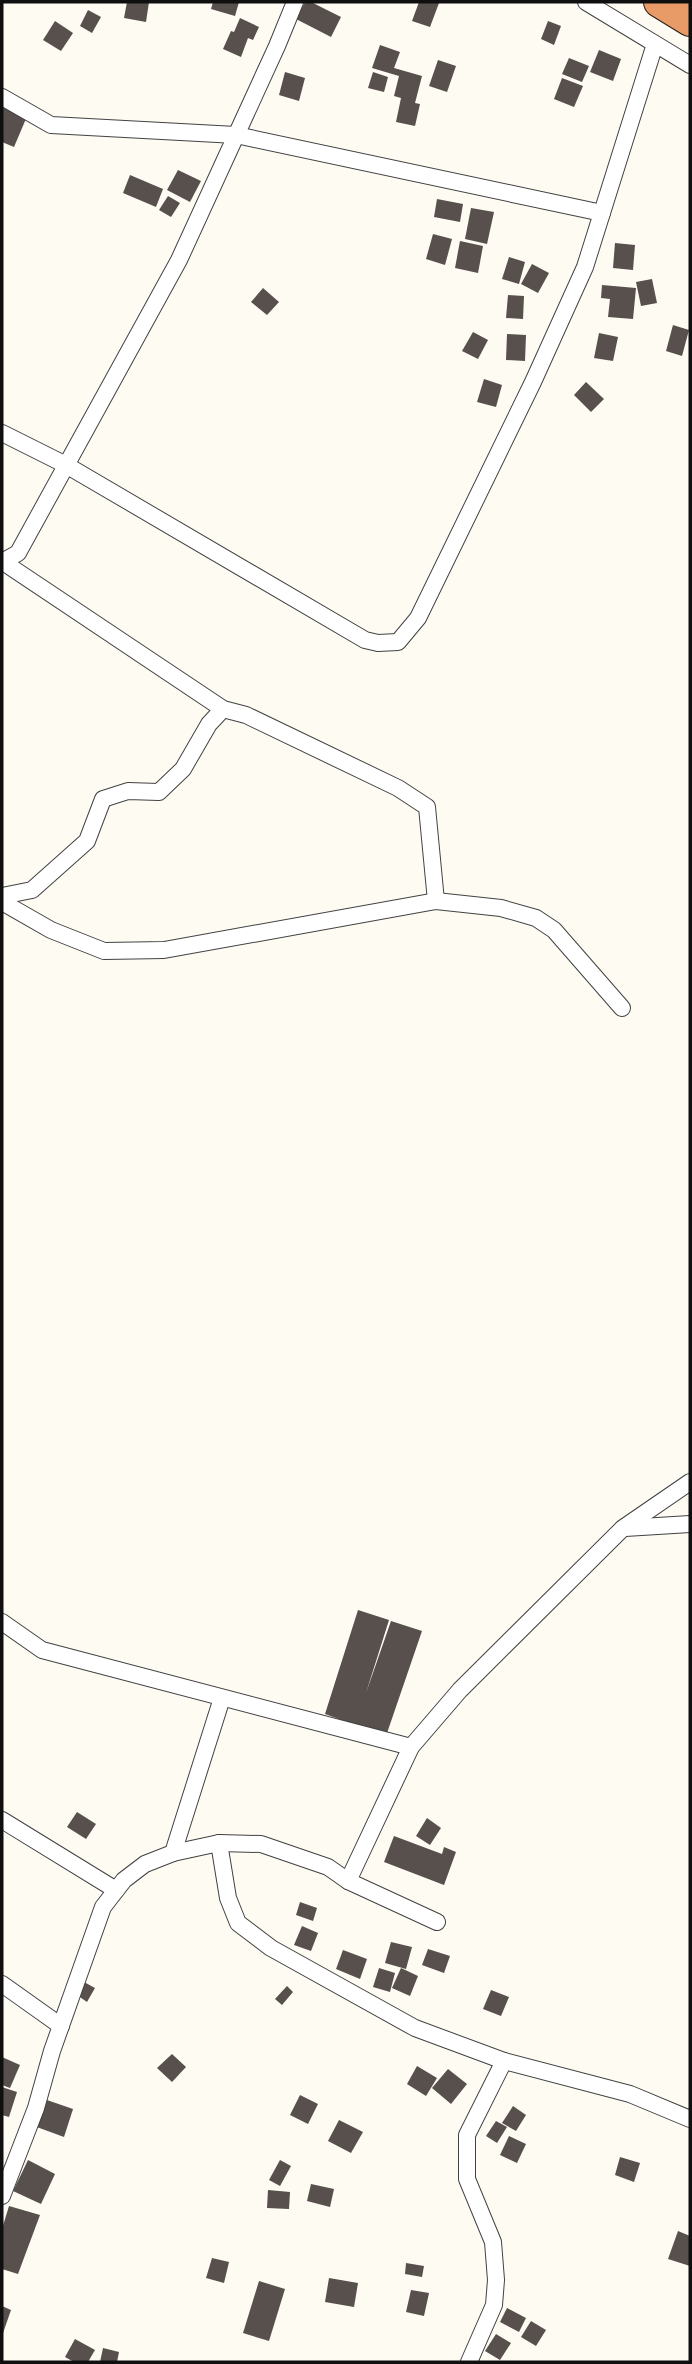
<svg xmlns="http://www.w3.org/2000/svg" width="692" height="2364" font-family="'Times New Roman',serif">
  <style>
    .building { fill: #57504d }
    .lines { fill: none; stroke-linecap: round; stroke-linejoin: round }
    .street-casing { stroke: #424242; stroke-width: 18 }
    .highway-casing { stroke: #202020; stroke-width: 32 }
    .street { stroke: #fff; stroke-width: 16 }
    .highway { stroke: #e89b67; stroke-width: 30 }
  </style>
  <rect width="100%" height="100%" fill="#fefbf3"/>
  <!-- building -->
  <g class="building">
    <polygon points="127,2 149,2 146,22 124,18"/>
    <polygon points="213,2 239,2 235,16 211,9"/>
    <polygon points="305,2 311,2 341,17 331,37 296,19"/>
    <polygon points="419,2 439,3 430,27 412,21"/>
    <polygon points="88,10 101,17 92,33 80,26"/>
    <polygon points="240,18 259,27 253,40 248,38 241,57 223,49 231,31 234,32"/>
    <polygon points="55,21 73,33 61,51 43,40"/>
    <polygon points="548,21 561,26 554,45 541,39"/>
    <polygon points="380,45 400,52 394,68 422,76 415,103 420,104 415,126 396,122 401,98 394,96 399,76 372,68"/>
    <polygon points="599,50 621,59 613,81 590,72"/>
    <polygon points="569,58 589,66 582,82 562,74"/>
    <polygon points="438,60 456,66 447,92 429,86"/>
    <polygon points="285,72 305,78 299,101 279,95"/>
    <polygon points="373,72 388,77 384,92 368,88"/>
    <polygon points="562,78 583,86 574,107 554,99"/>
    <polygon points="2,95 31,107 14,147 2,142"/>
    <polygon points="178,170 201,181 190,202 167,190"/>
    <polygon points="130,175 163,189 156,207 123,193"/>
    <polygon points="168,196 180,203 171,217 159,210"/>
    <polygon points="437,199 463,204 460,222 434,217"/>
    <polygon points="471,208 494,212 487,244 465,239"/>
    <polygon points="433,234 452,239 445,265 426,259"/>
    <polygon points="460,241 483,246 478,273 455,268"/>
    <polygon points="615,243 635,245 633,270 613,268"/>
    <polygon points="509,257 525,262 519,284 502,279"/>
    <polygon points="532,264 549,273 538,293 521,284"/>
    <polygon points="652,279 657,303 641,306 636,282"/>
    <polygon points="602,285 636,288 633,319 608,317 610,299 601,298"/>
    <polygon points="263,288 279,302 267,315 251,302"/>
    <polygon points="508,295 524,296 523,319 506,318"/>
    <polygon points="673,325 689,330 682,356 666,351"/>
    <polygon points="473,332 488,340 478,359 462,351"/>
    <polygon points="599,333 618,337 613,361 594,358"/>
    <polygon points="507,334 526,335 525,361 506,360"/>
    <polygon points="484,379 502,385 496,407 477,402"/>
    <polygon points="586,382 604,399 591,412 574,395"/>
    <polygon points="358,1610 389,1620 366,1693 391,1621 422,1631 386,1736 325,1714"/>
    <polygon points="77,1812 96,1824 86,1839 67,1827"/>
    <polygon points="427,1818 441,1828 430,1845 416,1836"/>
    <polygon points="394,1836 442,1854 444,1847 456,1852 444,1885 384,1862"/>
    <polygon points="300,1902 317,1908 313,1921 296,1915"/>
    <polygon points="302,1926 318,1933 311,1951 294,1945"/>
    <polygon points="391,1942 412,1947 406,1969 385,1963"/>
    <polygon points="428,1949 450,1956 444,1973 422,1965"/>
    <polygon points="343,1950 367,1959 360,1979 336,1969"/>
    <polygon points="379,1968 395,1973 390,1992 373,1987"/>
    <polygon points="401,1968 418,1976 410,1996 392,1988"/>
    <polygon points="84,1982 95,1988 87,2002 77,1995"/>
    <polygon points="287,1986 293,1992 282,2005 275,1999"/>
    <polygon points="491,1990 509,1997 501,2016 483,2009"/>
    <polygon points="172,2054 186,2067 172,2082 157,2068"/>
    <polygon points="2,2057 20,2065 10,2088 2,2085"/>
    <polygon points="417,2066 437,2078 426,2096 407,2084"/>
    <polygon points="448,2069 467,2084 451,2104 432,2088"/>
    <polygon points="2,2087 17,2092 9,2117 2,2115"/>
    <polygon points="300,2095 318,2104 308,2124 290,2115"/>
    <polygon points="44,2099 73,2109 64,2137 34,2126"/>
    <polygon points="513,2106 526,2115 516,2131 502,2123"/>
    <polygon points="339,2120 363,2132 351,2153 328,2141"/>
    <polygon points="496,2121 507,2127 497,2143 486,2136"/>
    <polygon points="509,2136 526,2144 517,2163 500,2155"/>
    <polygon points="620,2157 640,2163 634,2182 615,2175"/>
    <polygon points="28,2160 55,2174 41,2204 13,2191"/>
    <polygon points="280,2160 291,2166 280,2186 269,2180"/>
    <polygon points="311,2184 334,2189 330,2207 307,2201"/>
    <polygon points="268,2190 290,2192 289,2209 267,2208"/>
    <polygon points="9,2206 40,2215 18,2274 2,2269 2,2229"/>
    <polygon points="678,2231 690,2236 690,2266 668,2259"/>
    <polygon points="212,2258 229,2262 224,2283 206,2278"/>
    <polygon points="406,2263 424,2266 422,2277 405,2274"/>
    <polygon points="329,2278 358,2283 354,2307 325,2302"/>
    <polygon points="259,2281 285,2289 269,2341 243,2333"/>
    <polygon points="411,2290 429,2293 424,2316 406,2312"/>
    <polygon points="2,2306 11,2310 2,2336"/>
    <polygon points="507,2308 526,2318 519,2332 500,2322"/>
    <polygon points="531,2321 546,2330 536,2346 521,2337"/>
    <polygon points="496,2334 511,2343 500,2360 485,2351"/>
    <polygon points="75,2339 95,2350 88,2362 74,2362 65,2357"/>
    <polygon points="103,2348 119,2352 117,2362 100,2362"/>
  </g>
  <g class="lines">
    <!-- street casing -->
    <g class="street-casing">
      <g id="street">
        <polyline points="586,2 690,65"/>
        <polyline points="2,97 51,125 236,135 602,213"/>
        <polyline points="2,433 66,465 365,640 378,643 398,642 418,618 533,382 585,267 655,44"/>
        <polyline points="2,562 18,553 179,260 277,46 295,2"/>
        <polyline points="3,562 223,709 246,715 398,788 427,807 436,901"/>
        <polyline points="2,896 32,890 87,841 103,799 128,791 159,792 183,769 209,724 223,709"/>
        <polyline points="2,902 51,930 104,951 164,950 436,901 501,908 536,918 554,930 622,1008"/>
        <polyline points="625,1528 690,1524"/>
        <polyline points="2,1622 42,1650 411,1747"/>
        <polyline points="2,1820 116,1890"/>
        <polyline points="219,1843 228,1898 238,1923 271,1948 415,2028 504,2061 630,2094 690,2119"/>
        <polyline points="173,1853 222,1698"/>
        <polyline points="348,1881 411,1747 460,1690 623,1528 690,1482"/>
        <polyline points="2,1984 61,2026"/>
        <polyline points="2,2196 36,2108 52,2051 103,1907 124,1880 145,1864 173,1853 219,1843 261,1844 328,1867 348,1881 437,1922"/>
        <polyline points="469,2362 494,2305 496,2280 493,2242 467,2179 467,2135 504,2061"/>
      </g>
    </g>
    <!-- highway casing -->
    <g class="highway-casing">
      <polyline id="highway" points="659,2 690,21"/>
    </g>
    <!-- street -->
    <use href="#street" class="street"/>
    <!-- highway -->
    <use href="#highway" class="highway"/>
  </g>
  <!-- border -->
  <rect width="692" height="2364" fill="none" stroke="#0f0f0f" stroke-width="7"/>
</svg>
